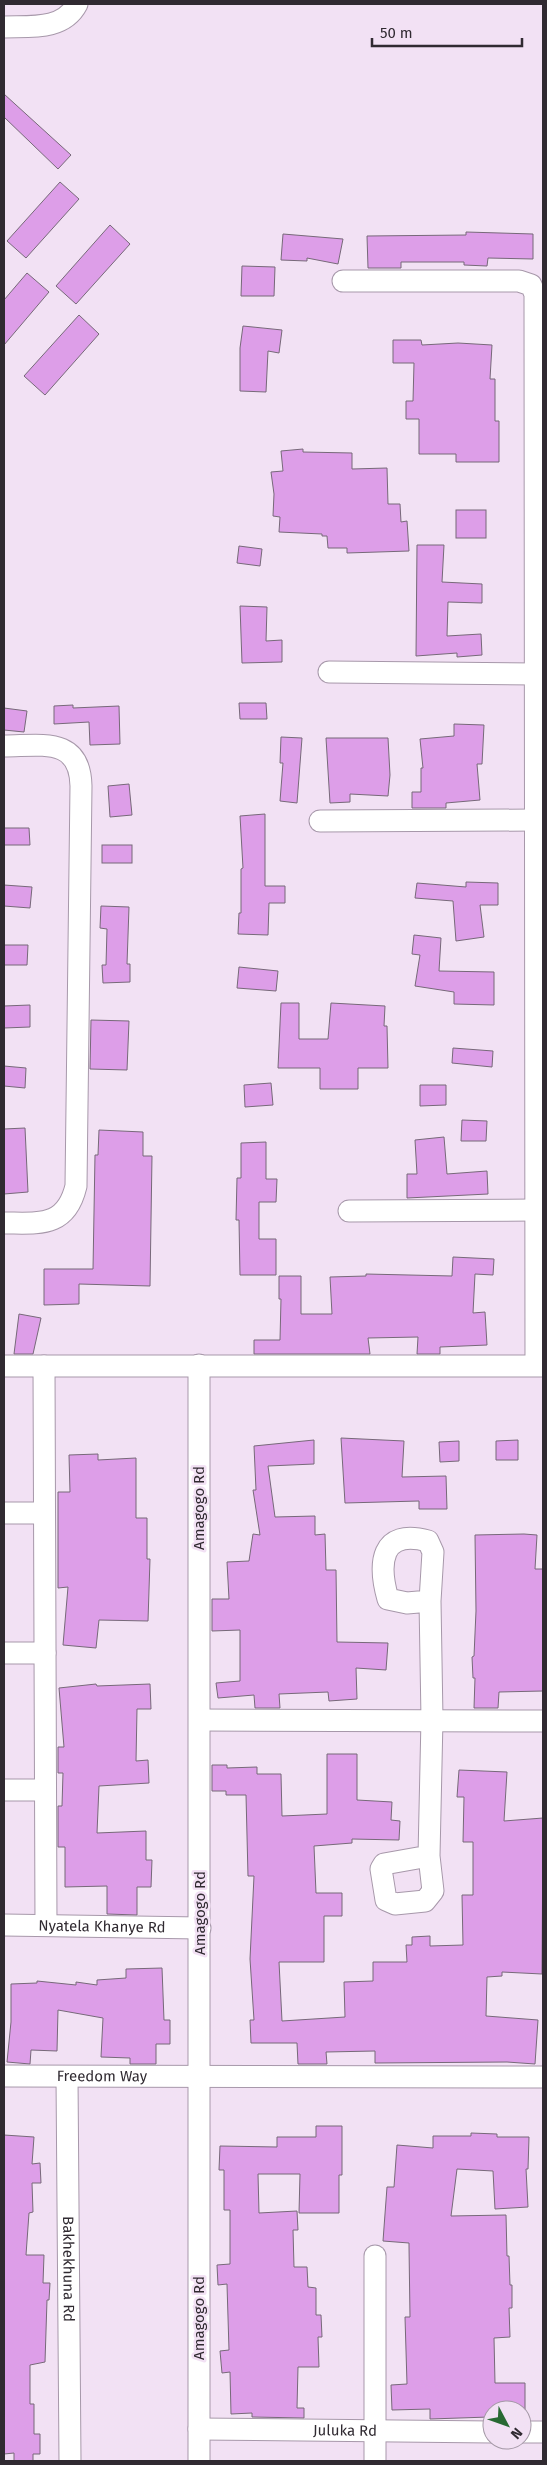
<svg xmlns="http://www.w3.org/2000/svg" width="547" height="2465" font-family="'Fira Sans',sans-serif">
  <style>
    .building { fill: #dd9ee8; stroke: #776979 }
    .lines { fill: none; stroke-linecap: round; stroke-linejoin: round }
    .minor-casing { stroke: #a798aa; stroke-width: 23 }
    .minor { stroke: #fff; stroke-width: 21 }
    .labels { text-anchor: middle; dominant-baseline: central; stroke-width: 5; stroke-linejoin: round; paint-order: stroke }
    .street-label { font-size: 15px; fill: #302a31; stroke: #f2e1f4 }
  </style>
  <rect width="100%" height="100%" fill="#f2e1f4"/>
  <!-- building -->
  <g class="building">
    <polygon points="4,94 71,155 58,169 4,117"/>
    <polygon points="60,182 79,199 26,258 7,241"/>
    <polygon points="110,225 130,244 76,304 56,286"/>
    <polygon points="466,232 533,234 533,259 488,258 487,266 464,265 464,262 401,262 401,268 368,268 367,236 466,235"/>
    <polygon points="283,234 343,239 338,264 307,258 307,261 281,260"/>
    <polygon points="242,266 275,267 274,296 241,296"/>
    <polygon points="27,273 49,292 4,345 4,300"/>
    <polygon points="79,315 99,334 45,395 24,376"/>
    <polygon points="243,326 282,330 279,353 268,351 266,392 240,391 240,348"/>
    <polygon points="393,340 421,340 422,345 458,343 492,345 490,379 495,379 495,421 499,421 499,462 456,462 456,454 419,454 419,419 406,419 406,401 413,401 414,363 393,363"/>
    <polygon points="303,449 303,452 352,453 352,469 387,468 388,504 400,504 401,522 407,521 409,551 347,553 347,548 328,548 327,536 322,536 322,534 279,532 280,517 273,516 274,494 271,472 283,471 281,451"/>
    <rect x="456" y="510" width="30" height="28"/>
    <polygon points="417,545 444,545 442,582 482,584 482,603 448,602 447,636 481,634 482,655 457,657 457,653 416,656"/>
    <polygon points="239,546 262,549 260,566 237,563"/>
    <polygon points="240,606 267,607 266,641 282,640 282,662 242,663"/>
    <polygon points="239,703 266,703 267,719 240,719"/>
    <polygon points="73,705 73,708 119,706 120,744 90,745 89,722 54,724 54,706"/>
    <polygon points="4,708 27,711 24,732 4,730"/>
    <polygon points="454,724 484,725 482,764 477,764 480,800 446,803 446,808 412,808 412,792 421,792 421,768 423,768 420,739 454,736"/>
    <polygon points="281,737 302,738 297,803 280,801 283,763 280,763"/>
    <polygon points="326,738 388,738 390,775 388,796 350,794 350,802 330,803"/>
    <polygon points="129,784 132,815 110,817 108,786"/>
    <polygon points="265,814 265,886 285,886 285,903 269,903 268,935 238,934 239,913 241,913 241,869 243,868 240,816"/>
    <polygon points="4,828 29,828 30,845 4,845"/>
    <rect x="102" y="845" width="30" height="18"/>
    <polygon points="466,882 498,883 498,905 480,905 484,937 456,941 453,901 415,898 417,883 466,887"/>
    <polygon points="4,885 32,887 30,908 4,906"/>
    <polygon points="101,906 129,907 127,964 130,964 130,982 103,983 102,965 106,965 107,929 100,928"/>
    <polygon points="414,935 441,938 439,971 494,972 494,1005 454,1004 454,992 415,986 420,955 412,954"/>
    <polygon points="4,945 28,945 27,965 4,965"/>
    <polygon points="239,967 278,971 276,991 237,988"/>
    <polygon points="281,1003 299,1003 299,1039 328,1039 331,1003 385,1006 384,1026 387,1026 388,1068 358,1068 358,1089 320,1089 320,1068 278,1068"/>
    <polygon points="30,1005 30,1027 4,1028 4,1006"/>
    <polygon points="91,1020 129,1021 127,1070 90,1069"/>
    <polygon points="453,1048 493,1051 492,1067 452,1063"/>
    <polygon points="4,1066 26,1068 25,1088 4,1086"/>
    <polygon points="271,1083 273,1105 245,1107 244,1085"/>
    <polygon points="420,1085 446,1085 446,1105 420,1106"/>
    <polygon points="462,1120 487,1121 486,1141 461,1141"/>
    <polygon points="25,1128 28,1192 4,1194 4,1129"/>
    <polygon points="99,1130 143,1132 143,1156 152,1156 150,1286 79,1284 79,1304 44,1305 44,1269 93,1269 95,1155 98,1155"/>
    <polygon points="444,1137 447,1174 487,1171 488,1194 407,1198 407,1174 417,1174 415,1140"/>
    <polygon points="266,1142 266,1179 277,1179 276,1202 259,1202 259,1239 276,1239 276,1275 240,1275 239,1220 236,1220 237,1178 241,1178 241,1143"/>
    <polygon points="453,1257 494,1259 493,1275 475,1274 473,1313 485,1312 487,1345 440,1347 440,1354 417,1354 418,1337 368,1338 370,1354 254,1354 254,1340 280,1340 281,1299 279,1299 279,1276 301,1276 301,1314 332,1314 330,1277 366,1276 366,1274 452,1276"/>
    <polygon points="19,1314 41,1318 33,1354 14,1354"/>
    <polygon points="341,1438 404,1441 402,1477 446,1476 447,1509 419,1509 419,1501 345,1503"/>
    <polygon points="314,1440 314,1464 268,1466 275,1517 315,1516 315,1535 325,1534 326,1570 336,1570 337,1642 388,1643 386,1670 356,1668 357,1699 329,1701 328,1692 279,1694 280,1708 255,1708 254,1695 218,1698 216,1683 240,1681 240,1630 212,1631 212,1599 229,1599 227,1562 249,1561 253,1534 260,1535 253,1490 256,1490 254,1446"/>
    <polygon points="518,1440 518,1460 496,1460 496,1441"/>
    <polygon points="459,1441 459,1461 440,1462 439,1442"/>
    <polygon points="98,1454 98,1460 136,1458 136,1518 147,1518 147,1559 150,1559 148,1621 99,1620 96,1648 63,1645 68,1587 58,1588 58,1492 70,1492 69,1455"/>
    <polygon points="524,1534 537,1535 535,1569 543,1569 543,1691 499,1692 498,1708 474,1708 475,1678 473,1678 472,1657 474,1656 476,1611 475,1535"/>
    <polygon points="96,1684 97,1686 150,1684 151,1709 137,1709 136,1761 148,1760 149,1783 99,1786 97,1833 146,1831 146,1860 152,1860 151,1887 137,1887 137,1915 107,1914 107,1886 65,1887 65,1847 58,1847 58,1806 62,1806 63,1773 58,1773 58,1747 64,1747 59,1688"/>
    <polygon points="327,1754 357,1754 357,1800 392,1802 391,1820 400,1821 399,1840 352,1839 352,1843 314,1846 316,1893 342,1893 342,1916 324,1916 324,1962 279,1962 282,2021 345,2017 344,1982 373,1981 373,1962 407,1962 406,1945 412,1945 412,1937 430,1936 430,1946 463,1945 462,1895 473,1895 473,1842 463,1842 464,1797 457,1797 459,1770 507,1772 504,1821 543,1818 542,1974 502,1972 502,1976 487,1977 486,2016 538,2020 535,2064 507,2062 375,2063 375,2051 326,2052 327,2064 298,2064 297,2043 251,2043 250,2020 254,2020 250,1959 254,1876 248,1876 246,1795 226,1795 226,1791 212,1791 212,1765 227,1765 227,1768 257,1767 257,1774 281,1774 282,1816 327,1814"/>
    <polygon points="162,1968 164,2020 170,2020 170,2044 156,2044 156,2064 130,2064 130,2058 101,2057 103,2018 58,2010 57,2051 31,2050 30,2064 7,2062 11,2022 11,1984 37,1983 37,1981 76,1985 76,1982 97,1985 97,1980 126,1978 126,1969"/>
    <polygon points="316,2126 342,2126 342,2175 339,2175 339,2213 299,2213 300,2174 258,2174 259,2213 297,2211 298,2230 293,2230 294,2267 307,2267 308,2287 316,2288 316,2315 321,2315 322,2337 318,2337 319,2367 298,2367 297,2408 304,2408 304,2418 252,2417 252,2413 231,2414 230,2372 222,2373 220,2351 229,2350 227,2284 218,2285 217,2265 230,2264 230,2210 224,2210 224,2170 219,2170 220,2146 277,2147 277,2137 316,2137"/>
    <polygon points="471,2133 497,2134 497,2137 529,2137 528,2169 526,2169 528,2207 495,2209 493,2171 457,2169 451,2216 506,2215 507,2256 509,2256 510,2285 512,2285 512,2308 509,2308 510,2337 494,2338 495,2383 525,2383 525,2410 489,2410 489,2417 430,2419 430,2409 392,2410 391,2385 407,2384 405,2317 410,2317 409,2246 409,2243 383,2241 387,2187 394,2187 397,2145 433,2148 433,2136 471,2136"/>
    <polygon points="4,2135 34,2137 32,2164 40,2163 41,2183 32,2183 33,2212 29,2213 26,2255 44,2255 43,2283 50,2283 49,2300 47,2300 45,2362 30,2365 30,2404 34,2404 34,2434 40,2434 40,2454 33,2454 33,2461 14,2461 14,2453 4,2454"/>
  </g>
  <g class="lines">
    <!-- minor casing -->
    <g class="minor-casing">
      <g id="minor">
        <path d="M4,27c25,-1 59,4 73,-23"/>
        <polyline points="343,281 519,281 531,285 535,294 536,1365"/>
        <polyline points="329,672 536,674"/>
        <path d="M4,746c37,0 76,-10 77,40l-5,400c-10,42 -37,37 -72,37"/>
        <polyline points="320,821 535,820"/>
        <polyline points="349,1211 534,1210"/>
        <polyline points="199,1365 199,2461"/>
        <polyline points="4,1366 543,1366"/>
        <polyline points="44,1366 46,1925"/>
        <polyline points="4,1513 44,1513"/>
        <polyline points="4,1653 45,1653"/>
        <polyline points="200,1720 543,1721"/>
        <polyline points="4,1790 45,1790"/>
        <path d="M429,1856l-45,8 -3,5 5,31 9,4 30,-3 8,-10 -4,-35 3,-137 -2,-118 3,-49 -5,-11c-48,-13 -50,23 -40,58l19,4 23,-2"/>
        <path id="s1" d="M4,1925l196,3"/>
        <path id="s2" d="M4,2076l539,1"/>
        <path id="s3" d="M67,2077l3,384"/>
        <polyline points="375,2256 375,2461"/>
        <path id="s4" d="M199,2429l293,3"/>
        <polyline points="522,2432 543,2432"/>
      </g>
    </g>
    <!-- minor -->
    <use href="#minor" class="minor"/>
  </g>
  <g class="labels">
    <!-- street labels -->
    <g class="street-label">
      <text transform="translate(199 1508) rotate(-90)">Amagogo Rd</text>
      <text transform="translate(200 1913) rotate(-90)">Amagogo Rd</text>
      <text stroke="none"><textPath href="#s1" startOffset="98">Nyatela Khanye Rd</textPath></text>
      <text stroke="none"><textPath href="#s2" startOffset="98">Freedom Way</textPath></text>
      <text stroke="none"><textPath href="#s3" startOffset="192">Bakhekhuna Rd</textPath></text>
      <text transform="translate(199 2318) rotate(-90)">Amagogo Rd</text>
      <text stroke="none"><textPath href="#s4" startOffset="146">Juluka Rd</textPath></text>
    </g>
  </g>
  <!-- border -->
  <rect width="547" height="2465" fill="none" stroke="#302a31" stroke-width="10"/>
  <!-- north arrow -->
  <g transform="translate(507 2425) rotate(131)"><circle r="24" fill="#f2e1f4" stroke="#a498a6"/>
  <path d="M0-4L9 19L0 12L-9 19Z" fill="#286933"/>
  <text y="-8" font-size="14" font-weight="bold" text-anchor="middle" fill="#302a31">N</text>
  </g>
  <!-- scale -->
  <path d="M372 38v8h150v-8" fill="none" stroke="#302a31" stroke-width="2.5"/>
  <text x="380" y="38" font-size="15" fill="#302a31" stroke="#f2e1f4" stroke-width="4" paint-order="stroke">50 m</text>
</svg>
